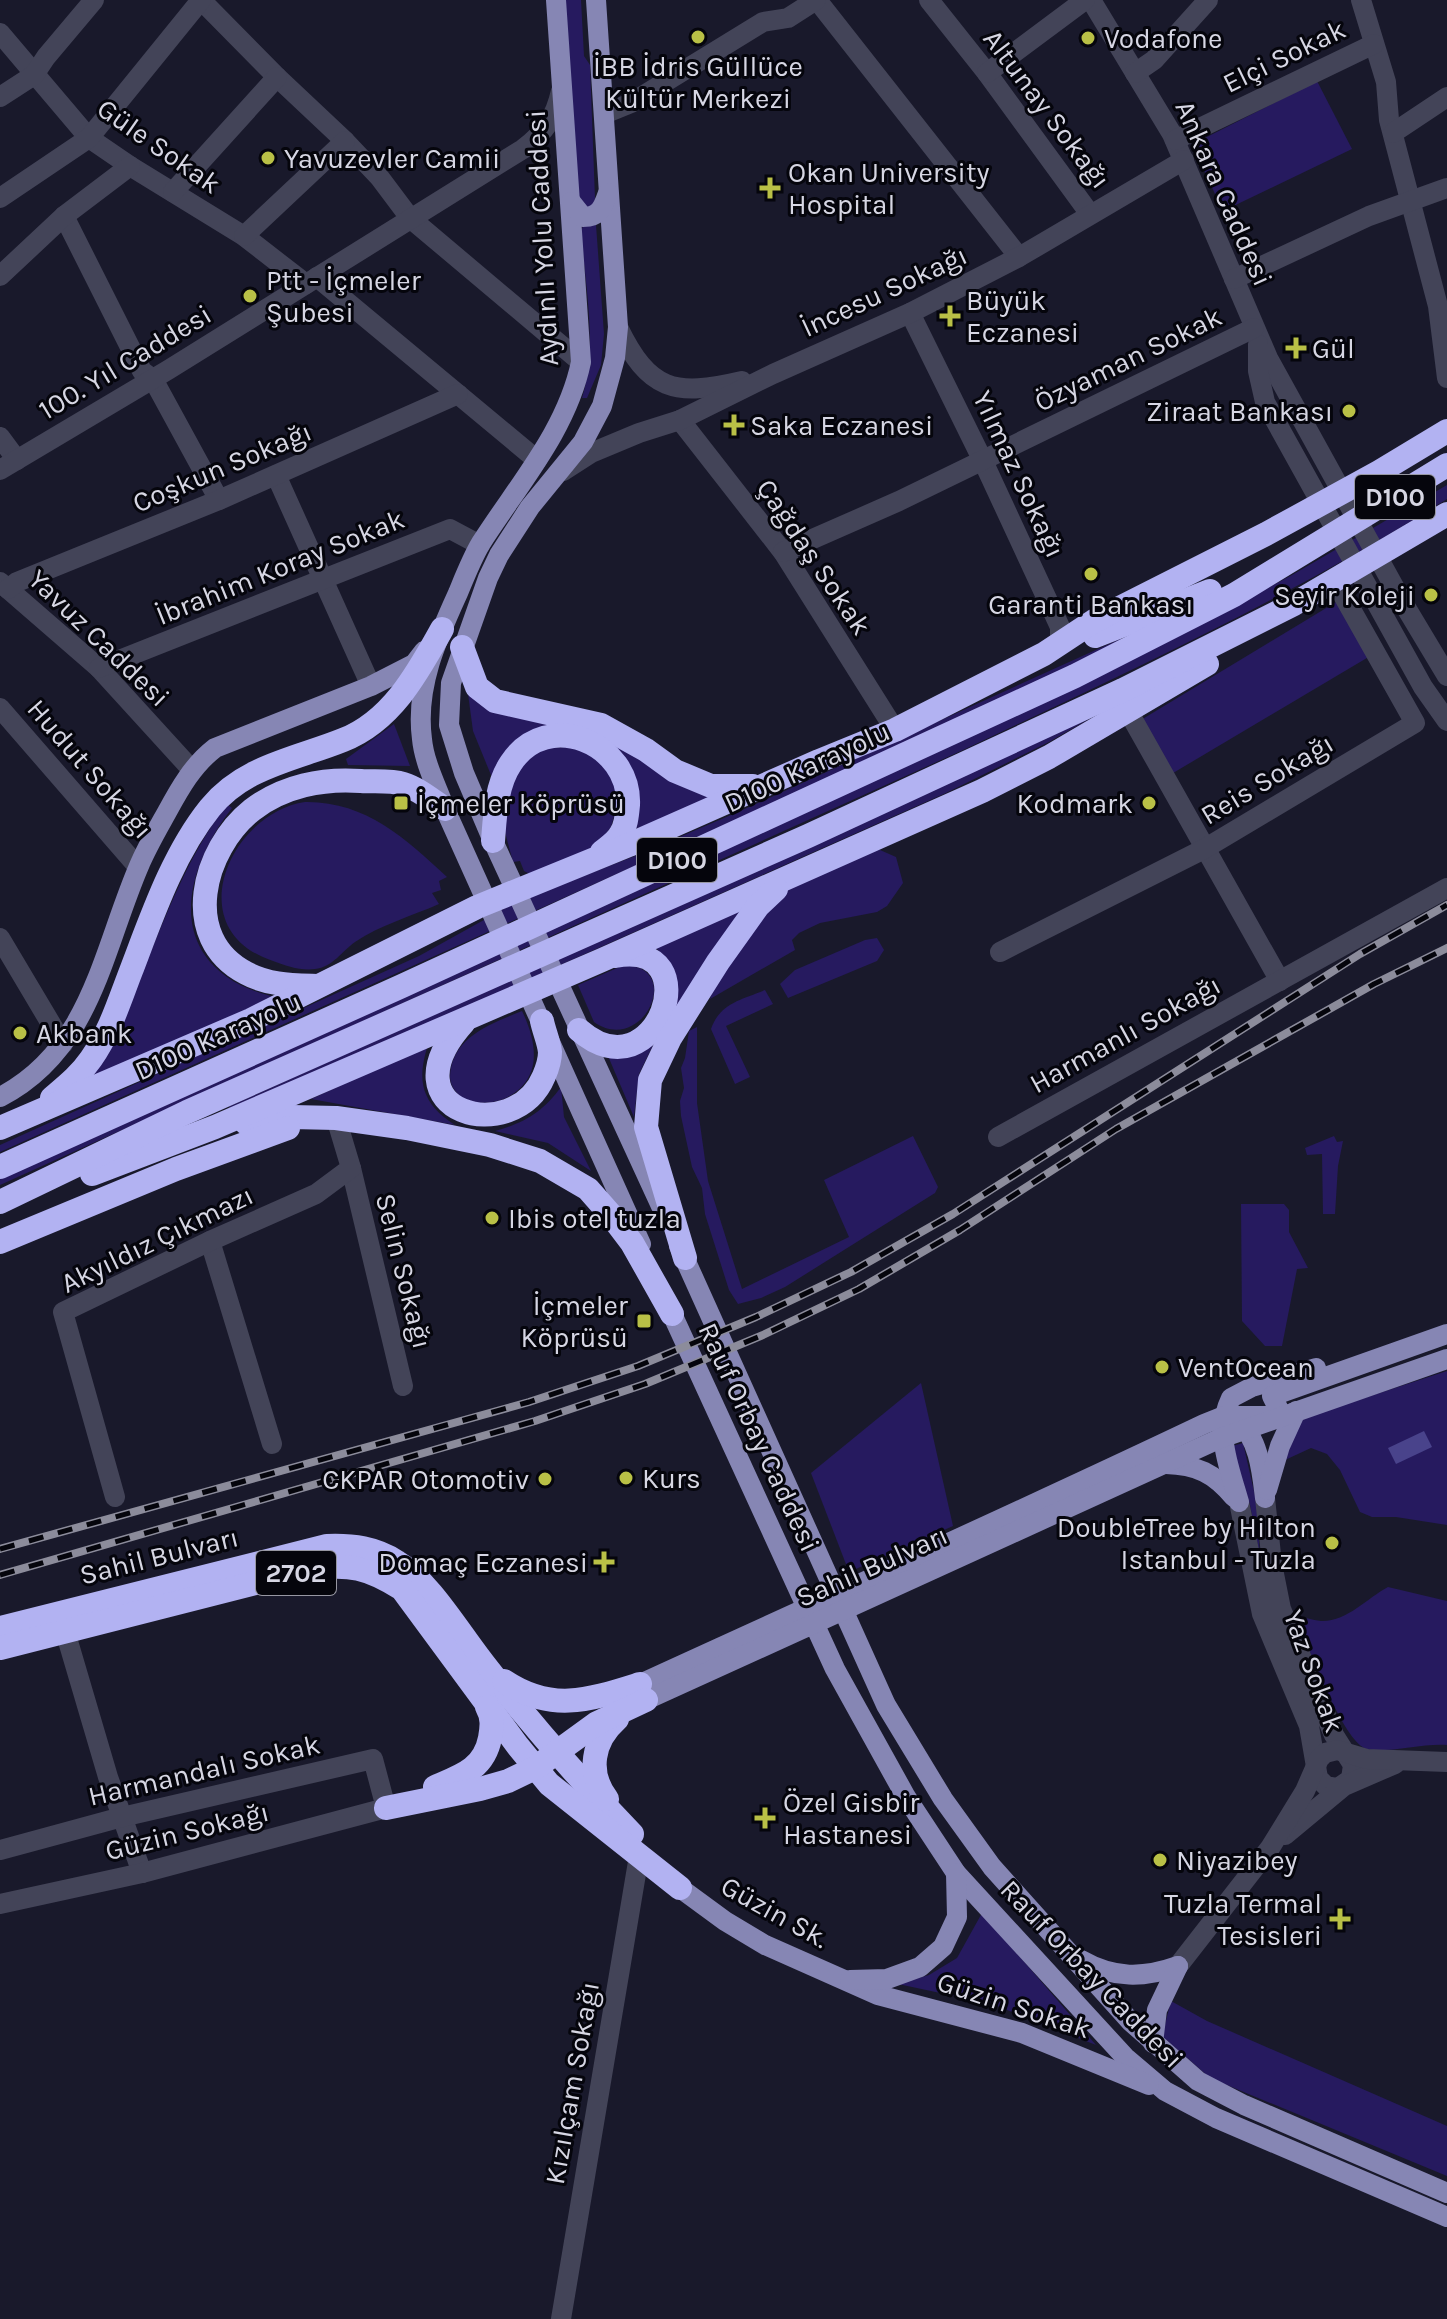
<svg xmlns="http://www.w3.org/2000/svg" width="1447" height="2319" font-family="Karla,sans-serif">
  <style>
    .green { fill: #261a5f }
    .water { fill: #49438b }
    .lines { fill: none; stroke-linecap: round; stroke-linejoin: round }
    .minor { stroke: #434458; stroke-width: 20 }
    .major { stroke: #8686b4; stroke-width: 20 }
    .highway { stroke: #b2b2f2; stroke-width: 24 }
    .rail-casing { stroke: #8c8c9b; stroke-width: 8 }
    .rail { stroke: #05050c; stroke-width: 5; stroke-dasharray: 15; stroke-linecap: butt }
    .poi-dot { fill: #b9c046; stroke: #05050c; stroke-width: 3 }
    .labels { text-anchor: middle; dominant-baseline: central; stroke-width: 6; stroke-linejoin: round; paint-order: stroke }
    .shield { fill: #05050c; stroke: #9797a2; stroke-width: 2 }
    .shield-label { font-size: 26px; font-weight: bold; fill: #d6d6e3 }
    .poi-label { font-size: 28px; fill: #d6d6e3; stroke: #05050c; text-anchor: start }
    .street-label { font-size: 28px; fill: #d6d6e3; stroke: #05050c }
  </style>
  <rect width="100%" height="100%" fill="#19192b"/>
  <!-- green -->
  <g class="green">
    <polygon points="560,0 581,0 584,56 590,65 595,199 592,208 583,208 579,199"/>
    <polygon points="1317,81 1352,149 1223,211 1194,149 1201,140"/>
    <path d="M596,225l8,109 -3,31 -14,33h-5c16,-53 3,-112 -1,-167l2,-5z"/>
    <path d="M1447,485v14c-154,97 -321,174 -486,252l-961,434v-12l1204,-551 88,-47z"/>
    <polygon points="1351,593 1382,649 1163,779 1131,726"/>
    <polygon points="1120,639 1130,640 947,725 0,1152 0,1145 419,956 518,901 635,856 738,812"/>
    <polygon points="466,679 555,725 493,780 473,731"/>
    <polygon points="1096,715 1049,742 946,793 226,1114 230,1106"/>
    <polygon points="394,724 410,766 348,765 346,759"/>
    <polygon points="599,735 730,796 629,831"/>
    <polygon points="580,746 610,771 619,799 611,827 595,848 534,876 524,871 520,861 513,862 499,810 515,768 537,749"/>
    <path d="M305,802c60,-1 100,36 142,75l-8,4 2,9 -9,3 7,11c-27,12 -59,21 -84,38 -13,9 -22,25 -40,27 -14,2 -29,-3 -42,-8 -95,-31 -43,-148 32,-159z"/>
    <path d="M227,804l5,4c-38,49 -67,125 -5,169 15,11 33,16 51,21l-184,79v-3c16,-36 35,-70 50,-106 24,-57 45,-114 83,-164z"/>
    <polygon points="871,850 880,850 896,857 903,883 887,906 877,912 820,923 799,933 792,940 795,950 710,999 713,988 750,929 794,884"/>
    <path d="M749,901l-74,108c3,-34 1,-41 -23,-65z"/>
    <polygon points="877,938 884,950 877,961 788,998 780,984 795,970 865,940"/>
    <path d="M624,965c61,2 18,91 -30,57l-16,-37z"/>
    <path d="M765,990l8,14 -47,22 24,51 -15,7 -24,-55c9,-26 30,-29 54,-39z"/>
    <path d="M522,1011c15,31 21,67 -14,86 -12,6 -27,8 -41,3 -9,-3 -17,-14 -17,-23 1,-40 41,-53 72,-66z"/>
    <polygon points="697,1027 697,1103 708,1181 742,1289 849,1237 824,1180 913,1136 938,1187 935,1193 785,1287 761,1298 738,1304 729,1290 705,1214 702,1188 692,1167 681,1116 680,1101 684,1088 681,1068 685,1058 689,1031"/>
    <polygon points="655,1041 639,1074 634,1117 608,1056"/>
    <path d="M428,1045c-12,36 -6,59 27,80l-144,-26z"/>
    <path d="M561,1087l3,30 27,54 -43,-28 -53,-12c29,-8 48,-19 66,-44z"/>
    <polygon points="1334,1136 1337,1142 1343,1141 1338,1166 1335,1214 1323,1214 1322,1154 1307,1155 1305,1148"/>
    <polygon points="1284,1204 1289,1210 1289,1232 1308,1268 1297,1269 1282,1346 1265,1346 1242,1321 1241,1204"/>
    <polygon points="1447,1371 1447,1525 1396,1517 1372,1517 1360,1512 1340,1470 1327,1454 1311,1448 1285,1460 1300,1421 1318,1413"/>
    <polygon points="921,1383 953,1526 849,1572 811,1473"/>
    <polygon points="1243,1443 1256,1500 1260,1556 1250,1505 1232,1446"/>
    <path d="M1388,1587l59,14v144c-24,-2 -62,9 -80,4 -24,-6 -61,-108 -72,-134 9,2 17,5 26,6 26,1 46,-23 67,-34z"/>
    <polygon points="982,1913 1096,2045 992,2004 898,1984 929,1975 957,1958"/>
    <polygon points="1171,2001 1207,2021 1447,2126 1447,2176 1210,2078 1162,2036"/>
  </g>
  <!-- water -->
  <polygon class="water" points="1424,1431 1432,1447 1396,1464 1388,1448"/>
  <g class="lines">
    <!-- minor -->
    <g class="minor">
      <polyline points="201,0 277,77 345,141 380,178 410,218 581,362"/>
      <polyline points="817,0 1019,257"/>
      <polyline points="929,0 987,73 1090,214"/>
      <polyline points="1091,0 1172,134 1268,358 1402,601 1447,676"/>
      <polyline points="1361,0 1386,82 1389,120 1438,306 1447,378"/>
      <polyline points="0,33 89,138 130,166 244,236 306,284"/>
      <polyline points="987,73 1085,0"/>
      <polyline points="1135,73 1154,60 1208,0"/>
      <polyline points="0,97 34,75 46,57 94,0"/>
      <polyline points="604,114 631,103 763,22 788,18 816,0"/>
      <polyline points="1393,133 1447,97"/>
      <polyline points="1175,140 1374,44"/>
      <polyline points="173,192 277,77"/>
      <polyline points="0,198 89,138 201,0"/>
      <polyline points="64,216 142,371 153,379 219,500"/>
      <polyline points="244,236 345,141"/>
      <polyline points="0,276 64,216 130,166"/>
      <polyline points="317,277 537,460"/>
      <polyline points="1234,279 1369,216 1447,188"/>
      <polyline points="910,313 983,461 1060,627 1060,644 1051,650"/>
      <path d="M618,327c31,64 56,70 124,54"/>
      <polyline points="1258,344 1258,371 1265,402 1423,687 1447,721"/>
      <polyline points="680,420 783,552 895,730"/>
      <polyline points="0,437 17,460"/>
      <path d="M0,470l168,-100 355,-221c22,-17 32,-31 38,-58"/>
      <polyline points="563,471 591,453 639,433 680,420 773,374 910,313 1019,257 1184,160"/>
      <polyline points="276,475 371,686"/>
      <polyline points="783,552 899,501 1254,328"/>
      <polyline points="0,582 99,668 192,770"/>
      <polyline points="8,589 17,582 219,500 458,394"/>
      <polyline points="99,668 450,529 480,545"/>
      <polyline points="0,708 138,867"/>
      <polyline points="1128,711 1280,981"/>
      <polyline points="0,938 63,1044"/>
      <polyline points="1000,952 1204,849 1415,723 1335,581"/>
      <polyline points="998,1137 1447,888"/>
      <polyline points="351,1168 403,1386"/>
      <polyline points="210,1241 272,1444"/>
      <polyline points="115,1497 63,1312 210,1241 316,1194 351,1168 336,1118"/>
      <polyline points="1239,1502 1262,1614 1309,1726 1318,1778 1326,1786 1338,1788 1351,1779 1353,1765 1334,1735 1281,1609 1272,1564 1265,1498"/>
      <polyline points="68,1619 65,1631 108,1777 142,1873"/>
      <polyline points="1285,1835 1344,1786 1395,1764"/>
      <polyline points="0,1850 122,1817 373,1759 386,1808 142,1873 0,1904"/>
      <polyline points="1178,1966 1270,1848 1305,1791 1319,1759 1325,1753 1337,1750 1367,1759 1447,1762"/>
      <polyline points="561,2319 639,1856"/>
    </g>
    <!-- major -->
    <g class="major">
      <path d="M556,0l25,362c-14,68 -63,123 -100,181 -9,15 -16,33 -23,50 -21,46 -43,94 -36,146 2,23 15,48 23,70l196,435"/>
      <polyline points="596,0 618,327 615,358 602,406 583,442 530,507 499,555 488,578 451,683 449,725 464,773 493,841 661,1206"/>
      <path d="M571,202l12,15c17,0 20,-10 25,-24"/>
      <path d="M0,1097c91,-47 102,-145 139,-231 8,-19 18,-36 28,-54 13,-24 26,-47 48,-64l156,-62 43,-22 10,-13"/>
      <polyline points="679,1246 886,1705 943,1799 992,1867 1131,2022 1198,2081 1244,2105 1447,2193"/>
      <polyline points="667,1303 835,1669 906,1797 956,1873 1125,2057 1165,2091 1216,2118 1447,2217"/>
      <path d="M1238,1422c21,16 24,51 27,76"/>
      <path d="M1166,1464c31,1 48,9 68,33"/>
      <polyline points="1267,1490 1280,1446 1296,1411"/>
      <path d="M1239,1502c-10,-36 -25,-69 -8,-104l21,-11 64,-19"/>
      <path d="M640,1684c188,-86 377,-171 564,-260l20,-8h58l-10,-20 175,-62"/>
      <polyline points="646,1700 1221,1438 1447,1359"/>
      <polyline points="680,1888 725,1921 765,1945 878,1995 1022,2033 1149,2085"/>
      <path d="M1081,1960c33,19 63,18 97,6"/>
      <polyline points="850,1980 887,1979 920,1967 943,1947 957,1917 956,1873"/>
      <polyline points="1153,2043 1157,2010 1178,1966"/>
    </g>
    <!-- highway -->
    <g class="highway">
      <polyline points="1095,636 1210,591"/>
      <polyline points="462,647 477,687 495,701 601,725 646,750 675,771 711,786 753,786"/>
      <path d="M493,841c2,-26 3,-56 18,-78 36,-55 120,-20 117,42 -1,11 -2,22 -8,30 -4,7 -12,12 -18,17"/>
      <path d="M317,986c-25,-1 -49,-1 -71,-13 -67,-35 -43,-124 6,-163 31,-24 71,-32 109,-29 13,1 30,-1 42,3 16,5 29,16 42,25"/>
      <path d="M464,1022c-82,91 50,126 80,54 3,-7 6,-17 6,-24 -1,-10 -6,-21 -8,-31"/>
      <path d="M579,1030c78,68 132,-92 36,-74"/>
      <path d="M52,1098c14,-12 28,-23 39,-39 19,-27 28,-57 40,-88 21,-55 42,-117 79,-163 34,-42 86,-49 133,-68 49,-19 75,-68 99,-111"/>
      <polyline points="246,1123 292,1117 336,1118 407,1128 490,1145 540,1161 588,1189 610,1214 632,1243 672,1314"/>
      <polyline points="0,1128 251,1020 477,907 629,845 819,761 895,730 1044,654 1094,621 1266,534 1379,472 1447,431"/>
      <polyline points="0,1167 402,986 1075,676 1234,595 1447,465"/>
      <polyline points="92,1174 215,1127 602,960 982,791 1049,757 1207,664"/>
      <polyline points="0,1202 187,1112 808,836 1123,690 1294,604 1447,514"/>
      <polyline points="0,1242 176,1169 288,1128"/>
      <polyline points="685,1258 646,1127 650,1080 670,1038 718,962 758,906 776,889"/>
      <path d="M0,1628l327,-82c26,-1 48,2 70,16 32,19 63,72 87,102 46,59 96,116 148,170"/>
      <path d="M0,1648l310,-79c39,-6 59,-1 92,20l115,156 32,39 131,104"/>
      <path d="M504,1681c48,32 85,19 136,3"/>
      <path d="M435,1787c26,-11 49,-18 55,-49 2,-11 3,-21 -3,-31"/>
      <path d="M607,1799c-20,-26 -15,-58 10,-80"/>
      <polyline points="386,1808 480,1789 508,1781 535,1768 597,1723 646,1700"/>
    </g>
    <!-- rail casing -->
    <g class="rail-casing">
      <g id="rail">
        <polyline points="0,1549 529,1402 638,1366 756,1317 851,1272 953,1214 1360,954 1447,905"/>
        <polyline points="0,1575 535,1421 645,1384 763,1335 859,1289 960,1230 1116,1129 1374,984 1447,948"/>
      </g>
    </g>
    <!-- rail -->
    <use href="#rail" class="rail"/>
  </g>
  <!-- markers -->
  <g class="poi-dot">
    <circle cx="698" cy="37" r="8"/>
    <circle cx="1088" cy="38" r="8"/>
    <circle cx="268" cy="158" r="8"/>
    <path d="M766 176h8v8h8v8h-8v8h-8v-8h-8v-8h8z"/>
    <circle cx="250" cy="296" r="8"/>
    <path d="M946 304h8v8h8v8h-8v8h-8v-8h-8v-8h8z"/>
    <path d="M1292 336h8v8h8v8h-8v8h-8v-8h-8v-8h8z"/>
    <circle cx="1349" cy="411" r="8"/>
    <path d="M730 413h8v8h8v8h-8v8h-8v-8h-8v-8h8z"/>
    <circle cx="1091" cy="574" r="8"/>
    <circle cx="1431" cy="595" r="8"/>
    <rect x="393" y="795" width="16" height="16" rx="4"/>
    <circle cx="1149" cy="803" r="8"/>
    <circle cx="20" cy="1033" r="8"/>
    <circle cx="492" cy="1218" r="8"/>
    <rect x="636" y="1313" width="16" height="16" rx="4"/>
    <circle cx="1162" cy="1367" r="8"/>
    <circle cx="626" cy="1478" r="8"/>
    <circle cx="545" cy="1479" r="8"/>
    <circle cx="1332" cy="1543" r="8"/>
    <path d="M600 1550h8v8h8v8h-8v8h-8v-8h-8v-8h8z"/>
    <path d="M761 1806h8v8h8v8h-8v8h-8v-8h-8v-8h8z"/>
    <circle cx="1160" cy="1860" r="8"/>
    <path d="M1336 1907h8v8h8v8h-8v8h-8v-8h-8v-8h8z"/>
  </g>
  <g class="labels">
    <!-- shield labels -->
    <g class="shield">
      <rect x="1355" y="475" width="80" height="44" rx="6"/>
      <rect x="637" y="838" width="80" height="44" rx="6"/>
      <rect x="256" y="1551" width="80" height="44" rx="6"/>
    </g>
    <g class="shield-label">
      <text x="1395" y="497">D100</text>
      <text x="677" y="860">D100</text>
      <text x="296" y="1573">2702</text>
    </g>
    <!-- poi labels -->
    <g class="poi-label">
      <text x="1104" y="38">Vodafone</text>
      <text x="698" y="66" text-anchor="middle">İBB İdris Güllüce<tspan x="698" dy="32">Kültür Merkezi</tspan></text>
      <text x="284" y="158">Yavuzevler Camii</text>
      <text x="788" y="172">Okan University<tspan x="788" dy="32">Hospital</tspan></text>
      <text x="266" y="280">Ptt - İçmeler<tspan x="266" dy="32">Şubesi</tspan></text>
      <text x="966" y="300">Büyük<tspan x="966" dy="32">Eczanesi</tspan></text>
      <text x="1312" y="348">Gül</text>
      <text x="1333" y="411" text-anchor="end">Ziraat Bankası</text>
      <text x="750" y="425">Saka Eczanesi</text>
      <text x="1415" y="595" text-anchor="end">Seyir Koleji</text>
      <text x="1091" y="604" text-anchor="middle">Garanti Bankası</text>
      <text x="417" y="803">İçmeler köprüsü</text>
      <text x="1133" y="803" text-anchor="end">Kodmark</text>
      <text x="36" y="1033">Akbank</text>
      <text x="508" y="1218">Ibis otel tuzla</text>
      <text x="628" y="1305" text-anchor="end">İçmeler<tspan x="628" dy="32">Köprüsü</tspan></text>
      <text x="1178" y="1367">VentOcean</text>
      <text x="642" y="1478">Kurs</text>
      <text x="529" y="1479" text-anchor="end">CKPAR Otomotiv</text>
      <text x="1316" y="1527" text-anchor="end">DoubleTree by Hilton<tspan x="1316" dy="32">Istanbul - Tuzla</tspan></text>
      <text x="588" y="1562" text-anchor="end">Domaç Eczanesi</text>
      <text x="783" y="1802">Özel Gisbir<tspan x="783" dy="32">Hastanesi</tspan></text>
      <text x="1176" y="1860">Niyazibey</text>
      <text x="1322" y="1903" text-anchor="end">Tuzla Termal<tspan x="1322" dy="32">Tesisleri</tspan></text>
    </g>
    <!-- street labels -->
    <g class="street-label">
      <text transform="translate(1284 56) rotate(-26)">Elçi Sokak</text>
      <text transform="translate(1047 109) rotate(53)">Altunay Sokağı</text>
      <text transform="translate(159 146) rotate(35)">Güle Sokak</text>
      <text transform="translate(1224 193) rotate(66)">Ankara Caddesi</text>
      <text transform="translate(542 238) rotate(-93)">Aydınlı Yolu Caddesi</text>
      <text transform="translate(884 291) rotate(-25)">İncesu Sokağı</text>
      <text transform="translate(1128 359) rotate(-26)">Özyaman Sokak</text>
      <text transform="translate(125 362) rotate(-31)">100. Yıl Caddesi</text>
      <text transform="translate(222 467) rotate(-23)">Coşkun Sokağı</text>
      <text transform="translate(1019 474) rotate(65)">Yılmaz Sokağı</text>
      <text transform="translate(814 557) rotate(56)">Çağdaş Sokak</text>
      <text transform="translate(280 567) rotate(-22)">İbrahim Koray Sokak</text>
      <text transform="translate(99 638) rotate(44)">Yavuz Caddesi</text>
      <text transform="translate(807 767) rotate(-25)">D100 Karayolu</text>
      <text transform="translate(90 769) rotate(49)">Hudut Sokağı</text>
      <text transform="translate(1267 779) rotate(-31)">Reis Sokağı</text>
      <text transform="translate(1125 1034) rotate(-29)">Harmanlı Sokağı</text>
      <text transform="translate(218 1036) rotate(-24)">D100 Karayolu</text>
      <text transform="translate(157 1239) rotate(-26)">Akyıldız Çıkmazı</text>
      <text transform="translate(404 1271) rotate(76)">Selin Sokağı</text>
      <text transform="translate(759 1437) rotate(65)">Rauf Orbay Caddesi</text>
      <text transform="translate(159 1556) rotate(-14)">Sahil Bulvarı</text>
      <text transform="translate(872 1566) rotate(-24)">Sahil Bulvarı</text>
      <text transform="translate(1314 1671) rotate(70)">Yaz Sokak</text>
      <text transform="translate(204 1770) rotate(-13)">Harmandalı Sokak</text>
      <text transform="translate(187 1831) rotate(-14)">Güzin Sokağı</text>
      <text transform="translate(775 1912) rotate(29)">Güzin Sk.</text>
      <text transform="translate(1092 1974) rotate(46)">Rauf Orbay Caddesi</text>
      <text transform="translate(1014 2005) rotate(18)">Güzin Sokak</text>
      <text transform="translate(572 2083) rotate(-80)">Kızılçam Sokağı</text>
    </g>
  </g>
</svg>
